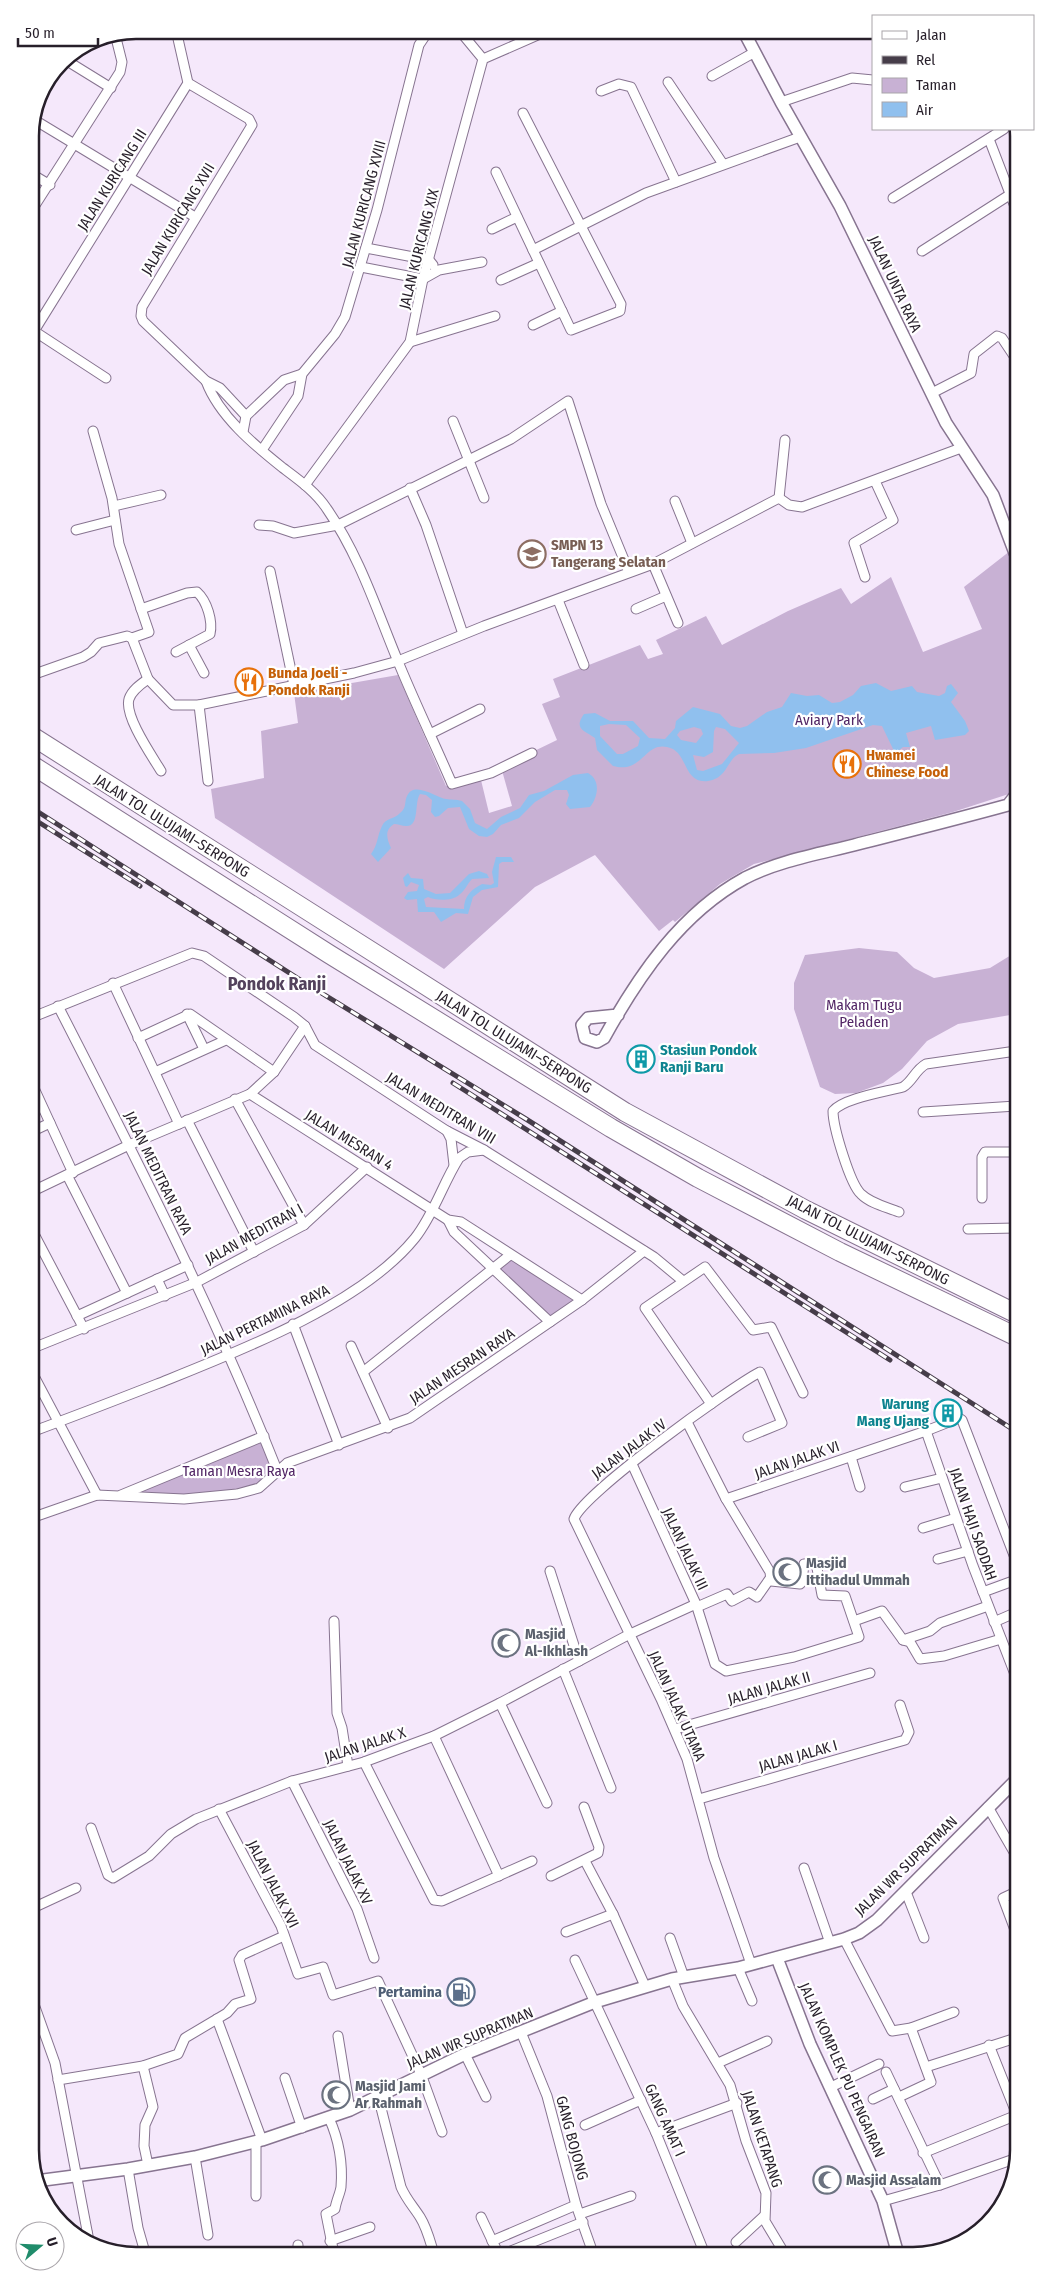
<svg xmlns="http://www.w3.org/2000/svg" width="1049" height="2286" font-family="'Fira Sans Condensed',sans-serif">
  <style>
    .green { fill: #c8b1d4 }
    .water { fill: #90c0ee; fill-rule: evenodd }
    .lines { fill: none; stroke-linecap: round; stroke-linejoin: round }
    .minor-casing { stroke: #877490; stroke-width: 11 }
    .tertiary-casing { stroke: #877490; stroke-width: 14 }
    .motorway-casing { stroke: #877490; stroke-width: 20 }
    .minor { stroke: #fff; stroke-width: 9 }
    .tertiary { stroke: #fff; stroke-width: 11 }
    .motorway { stroke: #fff; stroke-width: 18 }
    .rail-casing { stroke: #463d49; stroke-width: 5 }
    .rail { stroke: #fff; stroke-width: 3; stroke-dasharray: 9; stroke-linecap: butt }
    .labels { text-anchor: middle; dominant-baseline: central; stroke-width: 4.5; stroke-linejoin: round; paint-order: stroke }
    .street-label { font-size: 15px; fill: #271f2a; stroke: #fff }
    .education-label { font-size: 15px; font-weight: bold; fill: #785e54; stroke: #fff; text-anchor: start }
    .food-label { font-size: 15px; font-weight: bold; fill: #c56008; stroke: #fff; text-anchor: start }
    .park-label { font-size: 15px; fill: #532766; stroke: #fff }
    .culture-label { font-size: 15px; font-weight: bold; fill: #0d838f; stroke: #fff; text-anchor: start }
    .worship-label { font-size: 15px; font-weight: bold; fill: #5b616d; stroke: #fff; text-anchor: start }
    .service-label { font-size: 15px; font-weight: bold; fill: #4e5e75; stroke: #fff; text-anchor: end }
    .quarter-label { font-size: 18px; font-weight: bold; fill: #53425c; stroke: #fff }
    .rim { fill: none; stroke: #271f2a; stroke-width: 2.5 }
  </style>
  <rect width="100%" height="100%" fill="#f5e8fb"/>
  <!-- green -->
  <g class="green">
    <polygon points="1010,551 1015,562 1015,792 953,812 754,864 720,884 675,922 673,920 659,931 595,855 535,887 444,969 215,818 211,789 264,778 261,731 298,723 294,693 398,675 446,786 480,776 489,813 512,806 501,767 557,740 542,704 560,697 553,679 640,645 648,659 663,654 656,640 706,616 722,645 788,611 841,588 851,604 891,577 923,652 982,629 964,587"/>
    <polygon points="859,948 897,952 914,968 934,978 990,968 1016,952 1016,1014 958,1024 927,1041 902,1069 883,1083 856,1093 835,1094 820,1087 794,1009 794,983 805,955"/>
    <polygon points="511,1259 579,1301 550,1319 499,1269"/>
    <polygon points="264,1436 275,1472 249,1492 237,1494 118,1497"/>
  </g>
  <!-- water -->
  <g class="water">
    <path d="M876,683l15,8 21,-5 5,6 22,4 6,-3 2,-7 4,-2 7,9 -7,9 14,19 4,10 -4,4 -30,5 -4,-14 -25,7 4,14h-7l-5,4h-4l-12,-25 -9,-1 -67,23 -32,5 -35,1c-12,5 -11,24 -31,27 -26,3 -19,-30 -41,-34 -23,-5 -24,27 -54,19l-16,-16 -2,-12c-10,-7 -22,-9 -11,-24l11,-1 15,8h23l16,17 16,1 10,-11 1,-7 17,-14 27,7 11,12 9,2 7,-2 20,-14 15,-5 9,-14 16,3 12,-1 13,8 8,-1 13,-7 8,-9zM609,724l17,1 14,13 -2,8 -15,8h-6l-17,-18v-10zM694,727l7,2 2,5 -7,9 -15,-3 -4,-5 3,-4zM716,727l9,2 14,14 -17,21 -19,7 -6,-1 -4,-15 11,2 9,-5 1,-21z"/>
    <path d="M588,773c13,7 10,24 2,34l-20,2 -4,-5 3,-9 -2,-5h-12l-20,12 -16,16 -18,7 -8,9 -6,3 -8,-1 -10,-7 -9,-22 -12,1 -9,8 -4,1 -4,-5 1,-12 -6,-5 -6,-1c-6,8 0,33 -14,32 -4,0 -8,-2 -12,-2 -10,6 -7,15 -3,24l-13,14 -7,-8c7,-9 6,-18 11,-28 3,-8 13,-7 18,-13 7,-5 4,-11 7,-17 7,-16 30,2 39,3 5,1 10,0 16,2l8,8 5,14 12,6 14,-12 19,-9 9,-13 15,-4 29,-16z"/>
    <path d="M496,857h15l3,5h-12l-3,2 -1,23 -16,3 -9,7 -5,17 -12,-1 -15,9 -7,-10h-16l-1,-13 -10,1 -3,-2 4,-6 9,-1 2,-6 -8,-3 -4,5 -2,-1 -2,-8 5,-5 3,5 12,1 1,10 12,5 14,-1 19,-19 10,-3 8,3 2,4 -17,1c-5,5 -7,12 -13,16 -7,6 -23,6 -31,2l-4,2 2,8 38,2c0,-13 7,-19 18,-25l9,1 3,-2 -2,-11z"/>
  </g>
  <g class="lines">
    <!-- minor casing -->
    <g class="minor-casing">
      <g id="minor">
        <polyline points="459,30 483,59"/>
        <polyline points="64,59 111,88"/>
        <polyline points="712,76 755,52"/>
        <polyline points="668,82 723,164"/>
        <polyline points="188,83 249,119 252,125 142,307 141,316 143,321 206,381 220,388 246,416"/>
        <polyline points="601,91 619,84 631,87 676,182"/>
        <polyline points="781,102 852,78 873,80"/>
        <polyline points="33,119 195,217"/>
        <polyline points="989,139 1014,204"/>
        <polyline points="496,172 571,330 620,311 621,304 523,113"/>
        <polyline points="30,173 50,185"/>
        <polyline points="893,198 1004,129"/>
        <polyline points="30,213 120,72 122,62 115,34"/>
        <polyline points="492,229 517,217"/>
        <polyline points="366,248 429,260 433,265"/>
        <polyline points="533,250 646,193 800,137"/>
        <polyline points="922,251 1014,192"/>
        <polyline points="361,267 423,279 439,270 482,262"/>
        <polyline points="501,280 539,263"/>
        <polyline points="533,325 562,311"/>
        <polyline points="31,329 106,378"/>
        <polyline points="31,336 188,83 176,30"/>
        <polyline points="410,342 495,316"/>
        <path d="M206,381c13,35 48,64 77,87 16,12 33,24 44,41 32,46 49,99 70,150 17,42 37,83 55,125l39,-11 41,-20"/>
        <polyline points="932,393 971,373 974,354 997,336 1002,338 1014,356"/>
        <polyline points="453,421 484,498"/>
        <polyline points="243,432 246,416 284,380 302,374"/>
        <polyline points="262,450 298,396 302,374 335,334 345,317 377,210 419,45 429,30"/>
        <polyline points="305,485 410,342 423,279 483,59 547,31"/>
        <polyline points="410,488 426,525 463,634"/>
        <polyline points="779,498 785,440"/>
        <polyline points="675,501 692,543"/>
        <polyline points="114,506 161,495"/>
        <polyline points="259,525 273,526 294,533 338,525 511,439 568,401 601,504 629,572"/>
        <polyline points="76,530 115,520"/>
        <polyline points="653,564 678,623"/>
        <polyline points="270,571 294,685"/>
        <polyline points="865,577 854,543 893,520 875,481"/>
        <polyline points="558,600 584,665"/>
        <path d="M141,609l46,-16 10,-1c10,9 16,29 13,42l-34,18"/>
        <polyline points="636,609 666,596"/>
        <polyline points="132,638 148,679 173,705 199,705 354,673 398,661 484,626 653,564 779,498 789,505 802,507 961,448"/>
        <polyline points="189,645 204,673"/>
        <polyline points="32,675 83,657 91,652 99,643 127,636 132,638 149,632 119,544 112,498 93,431"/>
        <path d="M148,679c-7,5 -16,11 -19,20 -5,17 23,57 32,72"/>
        <polyline points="199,705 208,781"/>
        <polyline points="430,734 480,709"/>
        <polyline points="113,983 179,1124"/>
        <path d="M58,1006c78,152 156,305 219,464"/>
        <polyline points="187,1014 204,1049"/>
        <polyline points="33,1017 192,953 204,956 294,1017 305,1026 315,1045 447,1131 484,1150 654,1257 683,1281"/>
        <polyline points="138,1038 190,1014 274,1072"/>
        <polyline points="155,1072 226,1040"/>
        <polyline points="33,1086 73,1173"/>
        <polyline points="250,1094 448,1220 461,1222 582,1300"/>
        <polyline points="235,1099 304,1225"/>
        <polyline points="923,1112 1016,1106"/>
        <polyline points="187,1120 254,1252"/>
        <polyline points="33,1131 50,1123"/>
        <polyline points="447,1131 451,1139 454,1165"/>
        <polyline points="67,1175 127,1293"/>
        <polyline points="33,1191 129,1145 250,1094 274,1072 305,1026"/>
        <polyline points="982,1198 982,1157 985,1152 1016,1152"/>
        <path d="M899,1212c-12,-5 -28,-8 -38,-18 -11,-10 -28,-67 -28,-83 11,-13 52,-19 70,-24 10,-6 12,-17 23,-23l90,-13"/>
        <polyline points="448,1220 454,1232 550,1322"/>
        <polyline points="968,1229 1016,1228"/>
        <polyline points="33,1232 84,1329"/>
        <polyline points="157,1279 165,1296"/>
        <polyline points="77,1316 188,1265"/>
        <polyline points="293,1324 339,1445"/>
        <polyline points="351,1346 388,1428"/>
        <polyline points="33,1348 197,1282 304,1225 367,1167"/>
        <polyline points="363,1372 510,1255"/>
        <polyline points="34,1376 97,1495"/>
        <polyline points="711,1404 645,1308 705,1267 753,1330 771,1327 803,1393"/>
        <path d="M34,1431c41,-15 82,-31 123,-47 80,-32 204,-79 258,-146 19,-24 28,-55 44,-80l9,-6 16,-2"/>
        <polyline points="926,1431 973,1566 1018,1682"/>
        <path d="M748,1437l34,-14 -22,-51c-29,15 -178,122 -186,147l87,180 26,60 27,99 37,106"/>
        <polyline points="851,1457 860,1487"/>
        <polyline points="632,1464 696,1604 715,1664 726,1671 794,1657 859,1637 845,1596 822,1595 816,1563 804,1564 802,1582 800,1584 771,1581 770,1572 726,1499 687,1422"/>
        <polyline points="905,1487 942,1478"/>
        <polyline points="121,1495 264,1436"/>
        <polyline points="726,1499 926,1431 959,1418 962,1420 1017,1563"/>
        <polyline points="34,1517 97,1495 184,1499 237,1494 259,1488 287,1463 410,1418 582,1300 644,1251"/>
        <polyline points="923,1528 956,1518"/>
        <polyline points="938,1559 968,1551"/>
        <polyline points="550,1571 579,1661"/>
        <polyline points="983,1592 1013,1581"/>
        <polyline points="697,1607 727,1594 732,1601 749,1592 757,1597 771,1577"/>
        <polyline points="334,1621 337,1713 342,1728 348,1766"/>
        <polyline points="854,1621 882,1611 903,1640 910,1642 920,1659 944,1656 1001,1639"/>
        <polyline points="994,1622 1017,1612"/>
        <polyline points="903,1640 930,1631 940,1623 988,1606"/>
        <polyline points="563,1669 611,1788"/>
        <polyline points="500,1703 547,1803"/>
        <polyline points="675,1729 870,1673"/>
        <polyline points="434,1736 499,1876"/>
        <polyline points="364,1762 434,1900 442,1901 532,1861"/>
        <polyline points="292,1781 357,1909 374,1958"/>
        <polyline points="699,1799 905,1740 909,1732 900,1705"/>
        <polyline points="988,1807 1018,1859"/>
        <polyline points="219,1809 281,1926 298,1974 323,1967 333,1995 378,1981 421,2074 442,2132"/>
        <polyline points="91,1828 108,1875 113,1878 149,1856 171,1834 196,1819 292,1781 364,1762 434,1736 500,1703 628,1635 696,1604"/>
        <polyline points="585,1861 613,1914 645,1986"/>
        <polyline points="804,1868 830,1943"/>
        <polyline points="551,1876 598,1853 599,1847 584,1807"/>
        <polyline points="1018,1891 1003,1898 1018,1938"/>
        <polyline points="906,1892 924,1938"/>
        <polyline points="35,1907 76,1888"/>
        <polyline points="566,1932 613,1914"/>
        <polyline points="670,1938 684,1977"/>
        <polyline points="844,1939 892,2031 911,2028 954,2012"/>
        <polyline points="575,1960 656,2133 704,2252"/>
        <polyline points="738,1968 752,2001"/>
        <polyline points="672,1979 683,2006 730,2085 746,2141 766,2193 765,2221 783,2251"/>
        <polyline points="35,2007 55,2063 89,2241"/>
        <polyline points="217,2019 262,2140"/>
        <polyline points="521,2032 547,2096 576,2205 593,2253"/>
        <polyline points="338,2036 350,2110"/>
        <polyline points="465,2054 486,2097"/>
        <polyline points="718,2063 767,2041"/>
        <polyline points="143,2066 153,2107 145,2125 144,2146 148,2165"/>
        <polyline points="926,2067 1019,2037"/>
        <polyline points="886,2072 940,2185"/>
        <polyline points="285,2078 302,2128"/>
        <polyline points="58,2080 143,2066 178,2054 185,2038 227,2013 235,2004 251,1999 239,1960 242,1955 284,1936"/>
        <polyline points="831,2087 879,2064"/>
        <path d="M378,2096l23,91c5,12 12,19 19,30 7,11 10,24 14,37"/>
        <polyline points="899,2097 931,2082 911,2028"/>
        <polyline points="873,2099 894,2089"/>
        <path d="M329,2118c10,22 14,44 12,69 -1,7 -5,14 -6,22l-9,5 8,40"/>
        <polyline points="585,2125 641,2100"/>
        <polyline points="656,2133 737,2103"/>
        <polyline points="923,2153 1017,2115 989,2045"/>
        <polyline points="195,2157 208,2235"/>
        <polyline points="128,2169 138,2228 146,2256"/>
        <polyline points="256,2196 256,2142"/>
        <polyline points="883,2201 940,2185 1017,2158"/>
        <polyline points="580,2214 631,2196"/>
        <polyline points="481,2217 498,2253"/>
        <polyline points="75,2235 87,2232"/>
        <polyline points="330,2241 370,2227"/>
        <polyline points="492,2241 576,2205"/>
        <polyline points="736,2242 764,2216"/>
        <polyline points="298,2245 298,2255"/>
        <polyline points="506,2253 583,2222"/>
      </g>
    </g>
    <!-- tertiary casing -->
    <g class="tertiary-casing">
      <g id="tertiary">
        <polyline points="743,30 781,102 840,206 946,423 993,495 1015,553"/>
        <path d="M618,1015l-30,3 -6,7 3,13 12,4 7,-4c35,-63 77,-125 141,-160 33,-17 73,-24 109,-33 51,-13 103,-26 154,-40l7,-9"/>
        <polyline points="777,1958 810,2044 883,2201 897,2251"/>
        <polyline points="36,2181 128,2169 195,2157 262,2140 350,2110 465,2054 595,2002 672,1979 738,1968 844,1939 859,1933 877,1920 1018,1778"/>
      </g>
    </g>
    <!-- motorway casing -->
    <g class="motorway-casing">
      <g id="motorway">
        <polyline points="32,736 625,1112 806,1210 1017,1314"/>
        <polyline points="32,765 329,954 611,1128 698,1178 840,1252 1017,1337"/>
      </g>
    </g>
    <!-- minor -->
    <use href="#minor" class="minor"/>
    <!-- tertiary -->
    <use href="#tertiary" class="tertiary"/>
    <!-- motorway -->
    <use href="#motorway" class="motorway"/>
    <!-- rail casing -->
    <g class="rail-casing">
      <g id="rail">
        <polyline points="32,808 302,981 526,1119 1017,1432"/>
        <polyline points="32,818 140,886"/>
        <polyline points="453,1083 890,1360"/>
      </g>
    </g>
    <!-- rail -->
    <use href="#rail" class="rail"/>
  </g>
  <!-- icons -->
  <defs>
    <g id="school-ring" transform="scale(1.4375)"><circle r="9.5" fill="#fff" stroke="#8d6e63" stroke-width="1.5"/><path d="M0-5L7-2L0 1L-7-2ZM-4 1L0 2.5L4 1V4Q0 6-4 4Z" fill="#8d6e63"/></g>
    <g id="restaurant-ring" transform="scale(1.4375)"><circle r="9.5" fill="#fff" stroke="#e8710a" stroke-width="1.5"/><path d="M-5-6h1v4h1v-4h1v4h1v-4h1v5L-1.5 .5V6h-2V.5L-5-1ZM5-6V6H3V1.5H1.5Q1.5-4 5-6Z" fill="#e8710a"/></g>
    <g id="building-ring" transform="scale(1.4375)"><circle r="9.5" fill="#fff" stroke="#0f9aa8" stroke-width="1.5"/><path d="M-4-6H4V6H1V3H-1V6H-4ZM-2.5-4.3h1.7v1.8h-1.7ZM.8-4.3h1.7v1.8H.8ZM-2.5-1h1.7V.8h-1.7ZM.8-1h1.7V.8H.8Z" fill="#0f9aa8"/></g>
    <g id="mosque-ring" transform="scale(1.4375)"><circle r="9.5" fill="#fff" stroke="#6b7280" stroke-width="1.5"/><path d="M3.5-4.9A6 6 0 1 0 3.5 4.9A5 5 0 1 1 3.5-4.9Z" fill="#6b7280"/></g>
    <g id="fuel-ring" transform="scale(1.4375)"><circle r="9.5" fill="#fff" stroke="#5c6f8a" stroke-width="1.5"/><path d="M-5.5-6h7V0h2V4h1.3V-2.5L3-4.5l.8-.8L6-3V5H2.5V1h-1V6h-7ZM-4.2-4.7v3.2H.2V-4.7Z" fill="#5c6f8a"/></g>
  </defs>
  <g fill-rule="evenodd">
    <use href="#school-ring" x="532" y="554"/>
    <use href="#restaurant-ring" x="249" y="682"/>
    <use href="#restaurant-ring" x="847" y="764"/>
    <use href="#building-ring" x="641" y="1059"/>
    <use href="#building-ring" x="948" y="1413"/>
    <use href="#mosque-ring" x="787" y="1572"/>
    <use href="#mosque-ring" x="506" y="1643"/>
    <use href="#fuel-ring" x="461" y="1992"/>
    <use href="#mosque-ring" x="336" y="2095"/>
    <use href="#mosque-ring" x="827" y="2180"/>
  </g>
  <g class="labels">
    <!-- street labels -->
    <g class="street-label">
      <text transform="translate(112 180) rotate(-58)">JALAN KURICANG III</text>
      <text transform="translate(364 204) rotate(-75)">JALAN KURICANG XVIII</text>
      <text transform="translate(178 219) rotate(-59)">JALAN KURICANG XVII</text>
      <text transform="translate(419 249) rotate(-76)">JALAN KURICANG XIX</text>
      <text transform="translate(895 284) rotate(65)">JALAN UNTA RAYA</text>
      <text transform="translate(172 826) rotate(32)">JALAN TOL ULUJAMI–SERPONG</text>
      <text transform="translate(514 1042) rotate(32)">JALAN TOL ULUJAMI–SERPONG</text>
      <text transform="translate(441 1108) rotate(31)">JALAN MEDITRAN VIII</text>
      <text transform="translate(349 1140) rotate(32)">JALAN MESRAN 4</text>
      <text transform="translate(158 1173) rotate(64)">JALAN MEDITRAN RAYA</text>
      <text transform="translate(254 1234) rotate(-29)">JALAN MEDITRAN I</text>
      <text transform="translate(868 1240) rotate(27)">JALAN TOL ULUJAMI–SERPONG</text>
      <text transform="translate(265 1320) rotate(-26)">JALAN PERTAMINA RAYA</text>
      <text transform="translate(462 1366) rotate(-34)">JALAN MESRAN RAYA</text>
      <text transform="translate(629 1449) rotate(-37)">JALAN JALAK IV</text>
      <text transform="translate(797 1460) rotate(-19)">JALAN JALAK VI</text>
      <text transform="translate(973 1524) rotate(71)">JALAN HAJI SAODAH</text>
      <text transform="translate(685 1549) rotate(65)">JALAN JALAK III</text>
      <text transform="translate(769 1688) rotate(-16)">JALAN JALAK II</text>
      <text transform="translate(677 1706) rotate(66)">JALAN JALAK UTAMA</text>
      <text transform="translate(365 1745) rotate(-18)">JALAN JALAK X</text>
      <text transform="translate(798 1756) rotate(-16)">JALAN JALAK I</text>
      <text transform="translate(348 1862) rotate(64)">JALAN JALAK XV</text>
      <text transform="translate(906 1866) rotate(-44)">JALAN WR SUPRATMAN</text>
      <text transform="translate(273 1884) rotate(63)">JALAN JALAK XVI</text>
      <text transform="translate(470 2038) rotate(-23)">JALAN WR SUPRATMAN</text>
      <text transform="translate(842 2070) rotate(66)">JALAN KOMPLEK PU PENGAIRAN</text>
      <text transform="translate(665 2120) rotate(66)">GANG AMAT I</text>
      <text transform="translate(572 2138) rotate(75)">GANG BOJONG</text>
      <text transform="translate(762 2139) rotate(72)">JALAN KETAPANG</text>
    </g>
    <!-- education labels -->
    <g class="education-label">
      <text x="551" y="545">SMPN 13<tspan x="551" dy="17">Tangerang Selatan</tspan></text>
    </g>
    <!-- food labels -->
    <g class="food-label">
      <text x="268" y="673">Bunda Joeli -<tspan x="268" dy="17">Pondok Ranji</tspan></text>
      <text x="866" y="755">Hwamei<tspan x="866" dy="17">Chinese Food</tspan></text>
    </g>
    <!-- park labels -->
    <g class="park-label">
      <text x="829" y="720">Aviary Park</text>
      <text x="864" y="1005">Makam Tugu<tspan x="864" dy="17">Peladen</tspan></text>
      <text x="239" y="1471">Taman Mesra Raya</text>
    </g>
    <!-- culture labels -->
    <g class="culture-label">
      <text x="660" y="1050">Stasiun Pondok<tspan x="660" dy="17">Ranji Baru</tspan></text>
      <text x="929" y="1404" text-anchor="end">Warung<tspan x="929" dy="17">Mang Ujang</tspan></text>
    </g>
    <!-- worship labels -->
    <g class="worship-label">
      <text x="806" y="1563">Masjid<tspan x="806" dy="17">Ittihadul Ummah</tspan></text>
      <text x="525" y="1634">Masjid<tspan x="525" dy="17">Al-Ikhlash</tspan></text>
      <text x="355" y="2086">Masjid Jami<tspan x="355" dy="17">Ar Rahmah</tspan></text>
      <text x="846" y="2180">Masjid Assalam</text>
    </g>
    <!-- service labels -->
    <g class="service-label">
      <text x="442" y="1992">Pertamina</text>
    </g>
    <!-- quarter labels -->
    <g class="quarter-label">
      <text x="277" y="984">Pondok Ranji</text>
    </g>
  </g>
  <!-- crop -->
  <path d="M0 0H1049V2286H0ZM136 39H913A97 97 0 0 1 1010 136V2150A97 97 0 0 1 913 2247H136A97 97 0 0 1 39 2150V136A97 97 0 0 1 136 39Z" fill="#fff" fill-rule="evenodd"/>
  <path class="rim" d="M136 39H913A97 97 0 0 1 1010 136V2150A97 97 0 0 1 913 2247H136A97 97 0 0 1 39 2150V136A97 97 0 0 1 136 39Z"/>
  <!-- legend -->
  <rect x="872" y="15" width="162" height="115" fill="#ffffff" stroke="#a9a5aa"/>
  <rect x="882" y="31" width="25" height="8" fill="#ffffff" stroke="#a9a5aa"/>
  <text x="916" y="40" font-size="15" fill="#271f2a">Jalan</text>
  <rect x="882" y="56" width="25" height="8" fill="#463d49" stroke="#a9a5aa"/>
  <text x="916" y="65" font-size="15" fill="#271f2a">Rel</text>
  <rect x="882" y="78" width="25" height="15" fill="#c8b1d4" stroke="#a9a5aa"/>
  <text x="916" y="90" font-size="15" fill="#271f2a">Taman</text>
  <rect x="882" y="102" width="25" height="15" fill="#90c0ee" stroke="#a9a5aa"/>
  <text x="916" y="115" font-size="15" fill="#271f2a">Air</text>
  <!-- north arrow -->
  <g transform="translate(40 2246) rotate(71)"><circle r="24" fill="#ffffff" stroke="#a9a5aa"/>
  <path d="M0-4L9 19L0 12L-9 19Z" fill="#208c6b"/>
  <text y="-8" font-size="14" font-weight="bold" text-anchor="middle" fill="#271f2a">U</text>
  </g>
  <!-- scale -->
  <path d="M18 38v8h80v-8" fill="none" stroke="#271f2a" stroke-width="2.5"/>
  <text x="25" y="38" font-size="15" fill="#271f2a" stroke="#ffffff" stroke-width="4" paint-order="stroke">50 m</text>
</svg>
